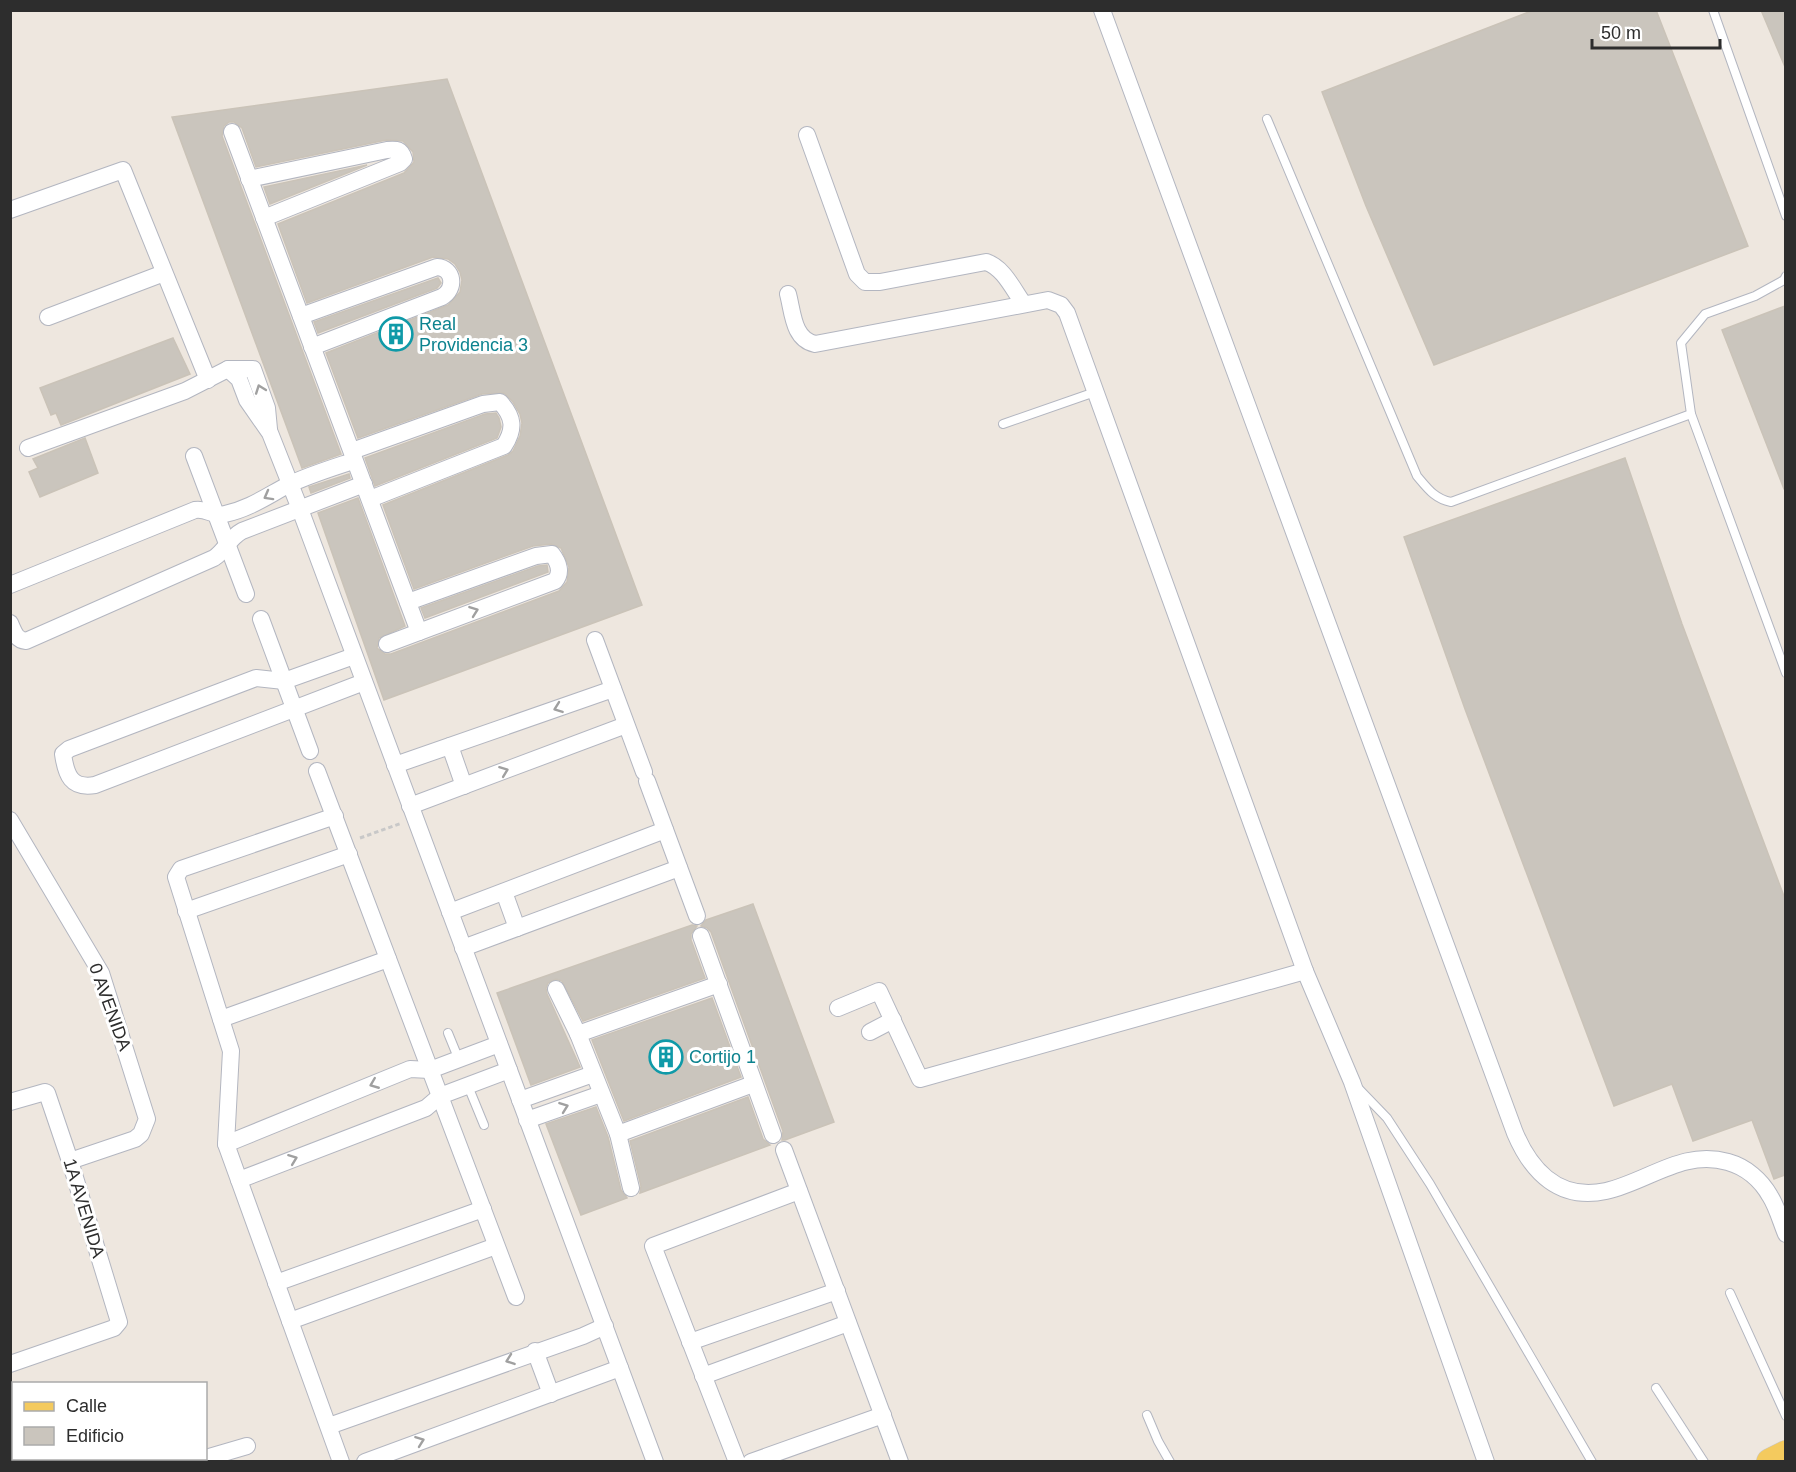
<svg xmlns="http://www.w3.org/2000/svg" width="1796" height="1472" font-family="Arial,sans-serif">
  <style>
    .building { fill: #cac5bd; stroke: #cac3b8; stroke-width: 1.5 }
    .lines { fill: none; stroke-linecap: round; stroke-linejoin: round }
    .lane-casing { stroke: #b3b6c0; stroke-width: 10 }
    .street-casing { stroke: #b3b6c0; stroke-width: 18 }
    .primary-casing { stroke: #c8c8c8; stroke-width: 28 }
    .path { stroke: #c8c8c8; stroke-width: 3; stroke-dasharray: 4.5 3; stroke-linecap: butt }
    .lane { stroke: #fff; stroke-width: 8 }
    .street { stroke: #fff; stroke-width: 16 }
    .primary { stroke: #f4ca5e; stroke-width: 27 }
    .oneway { stroke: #a0a0a0 }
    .labels { text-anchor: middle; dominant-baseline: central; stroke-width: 6; stroke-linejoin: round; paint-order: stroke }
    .culture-label { font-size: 18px; fill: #0d838f; stroke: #fff; text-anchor: start }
    .street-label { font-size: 18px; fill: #2d2d2d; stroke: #fff }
  </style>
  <rect width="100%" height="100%" fill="#eee7df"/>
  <!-- building -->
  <g class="building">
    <polygon points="1534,10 1656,10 1748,246 1434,365 1366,206 1322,92"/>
    <polygon points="1761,10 1785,10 1785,67"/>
    <polygon points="447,79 642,605 384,700 318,513 358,498 405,626 379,638 377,648 385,654 391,654 559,591 567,582 569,567 561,548 551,544 533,546 414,589 383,505 508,455 513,451 520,436 522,423 520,414 513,402 504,393 482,394 358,438 326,353 448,305 460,292 462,280 460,272 455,264 448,259 433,257 307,303 278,224 404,173 414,162 413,152 403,141 386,140 256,167 242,128 234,122 229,122 224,126 222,136 341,454 302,468 172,117"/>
    <polygon points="367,165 270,204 264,187"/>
    <polygon points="438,278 441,283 437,288 318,333 314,322"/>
    <polygon points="1785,306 1785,489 1784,489 1722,330"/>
    <polygon points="173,338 190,374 61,425 56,413 51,415 40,388"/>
    <polygon points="485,414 496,413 499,418 501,427 497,438 375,486 365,458"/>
    <polygon points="85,438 98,473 40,497 29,472 38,468 33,459"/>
    <polygon points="1625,458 1682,624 1785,899 1785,1175 1774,1179 1752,1120 1693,1141 1672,1084 1614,1106 1465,709 1404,537"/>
    <polygon points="349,474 350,478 311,493 309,487"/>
    <polygon points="547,565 548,572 425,618 421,608 538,566"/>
    <polygon points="753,904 834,1122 785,1140 782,1140 783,1131 711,932 707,928 701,926 706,920"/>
    <polygon points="692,925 697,926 691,934 691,940 705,978 583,1021 562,981 556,979 548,983 546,988 547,994 580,1067 531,1085 497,993"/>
    <polygon points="712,998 741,1077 624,1121 592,1040"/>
    <polygon points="748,1097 763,1139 770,1145 640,1193 641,1186 630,1141"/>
    <polygon points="596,1107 608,1137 621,1190 627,1198 581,1215 546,1124"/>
  </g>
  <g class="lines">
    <!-- lane casing -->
    <g class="lane-casing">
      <g id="lane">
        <polyline points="1713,10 1786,216"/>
        <path d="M1267,119l150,357c11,13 18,23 34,26l240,-88"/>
        <polyline points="1786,276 1784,280 1755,296 1705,314 1681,343 1691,414 1786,673"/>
        <polyline points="1003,424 1095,392"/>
        <polyline points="448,1033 459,1060"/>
        <polyline points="468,1086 484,1125"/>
        <polyline points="1359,1089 1387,1118 1430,1184 1592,1462"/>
        <polyline points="1730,1293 1786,1416"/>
        <polyline points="1656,1388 1704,1462"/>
        <polyline points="1147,1415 1158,1441 1170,1462"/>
      </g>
    </g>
    <!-- street casing -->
    <g class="street-casing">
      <g id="street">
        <path d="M1102,10l413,1123c17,40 45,68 91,58 43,-10 77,-42 122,-29 18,5 33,18 42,34 7,11 11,26 16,38"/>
        <polyline points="232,132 419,632"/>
        <path d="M807,135l50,139 8,8h15l106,-20c17,5 27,27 37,41"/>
        <path d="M249,179l138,-29c10,-1 14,-1 17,9l-4,4 -136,55"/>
        <polyline points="10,210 123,170 208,380"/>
        <path d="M788,294c5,19 5,45 27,50l233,-44 13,5 6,8 238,658 47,111 134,380"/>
        <path d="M301,316l136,-49c17,1 19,22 5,30l-130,50"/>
        <polyline points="48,317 164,273"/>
        <polyline points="228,369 239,379 247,400 270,433 300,509 655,1462"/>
        <polyline points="28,448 185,391 228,369 253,369 267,408 269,429"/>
        <path d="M352,451l131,-47 17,-2c14,15 15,27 4,44l-134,53"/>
        <polyline points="194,456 246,594"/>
        <path d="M10,585l185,-75c13,-2 17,7 30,4 24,-5 42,-18 63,-29 21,-10 44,-17 65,-24"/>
        <polyline points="261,619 310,751"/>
        <path d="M10,623c4,9 6,17 16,18l188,-83c11,-7 15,-20 28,-27l122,-47"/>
        <polyline points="595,640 644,772"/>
        <path d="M387,644l168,-63c7,-8 4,-18 -3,-27l-16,2 -128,46"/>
        <path d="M354,656l-70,25 -28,-3 -187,71 -6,5c3,21 8,35 32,31l269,-103"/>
        <polyline points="450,746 464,786"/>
        <polyline points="395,765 613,689"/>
        <polyline points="317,771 516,1297"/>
        <polyline points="647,781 697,916"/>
        <polyline points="410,806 626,725"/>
        <polyline points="335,816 181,869 176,877 231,1051 226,1144 341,1462"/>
        <polyline points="10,820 101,973 147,1119 141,1134 135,1139 70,1161"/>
        <polyline points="504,892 517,928"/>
        <polyline points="186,911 349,854"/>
        <polyline points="450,912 665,830"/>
        <polyline points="701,936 773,1135"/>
        <polyline points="463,948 679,868"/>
        <polyline points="556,989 578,1034 618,1134 631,1188"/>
        <polyline points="838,1008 879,991 920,1079 1305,971"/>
        <polyline points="221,1019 388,959"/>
        <polyline points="870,1032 893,1020"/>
        <polyline points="578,1034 719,984"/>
        <polyline points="520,1100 593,1074"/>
        <polyline points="10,1102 45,1092 47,1093 70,1161 119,1322 114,1328 10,1364"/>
        <polyline points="527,1120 601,1094"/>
        <polyline points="618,1134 753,1084"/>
        <polyline points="226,1144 410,1069 430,1070 499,1044"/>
        <polyline points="784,1150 900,1462"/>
        <polyline points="239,1180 426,1108 440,1096 509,1070"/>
        <polyline points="276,1283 483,1209"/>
        <polyline points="290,1321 496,1246"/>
        <polyline points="690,1342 837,1291"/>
        <polyline points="535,1351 551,1394"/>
        <polyline points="703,1376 848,1323"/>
        <polyline points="329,1426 583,1336 605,1326"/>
        <polyline points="206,1458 247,1446"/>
        <polyline points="365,1462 620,1368"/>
        <polyline points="737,1462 653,1246 799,1191"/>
        <polyline points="751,1462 883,1415"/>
      </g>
    </g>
    <!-- primary casing -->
    <g class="primary-casing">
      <polyline id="primary" points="1770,1462 1786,1454"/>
    </g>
    <!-- path -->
    <polyline class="path" points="360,838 402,823"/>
    <!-- lane -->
    <use href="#lane" class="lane"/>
    <!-- street -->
    <use href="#street" class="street"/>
    <!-- primary -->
    <use href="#primary" class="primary"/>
  </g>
  <!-- one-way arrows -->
  <defs><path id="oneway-chevron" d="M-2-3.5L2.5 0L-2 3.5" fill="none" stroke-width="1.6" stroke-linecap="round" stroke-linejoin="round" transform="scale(1.5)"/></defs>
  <g class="oneway">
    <use href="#oneway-chevron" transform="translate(260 389) rotate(-110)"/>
    <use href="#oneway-chevron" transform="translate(268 496) rotate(151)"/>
    <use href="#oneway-chevron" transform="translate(474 611) rotate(-20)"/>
    <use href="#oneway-chevron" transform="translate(558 708) rotate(160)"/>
    <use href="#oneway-chevron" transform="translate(504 771) rotate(-21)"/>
    <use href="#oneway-chevron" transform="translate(374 1084) rotate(158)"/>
    <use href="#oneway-chevron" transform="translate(564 1107) rotate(-20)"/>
    <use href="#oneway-chevron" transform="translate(293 1159) rotate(-21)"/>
    <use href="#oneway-chevron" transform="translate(510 1360) rotate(160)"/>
    <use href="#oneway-chevron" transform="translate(420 1441) rotate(-20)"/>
  </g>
  <!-- icons -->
  <defs>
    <g id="building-ring" transform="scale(1.725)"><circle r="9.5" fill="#fff" stroke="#0f9aa8" stroke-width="1.5"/><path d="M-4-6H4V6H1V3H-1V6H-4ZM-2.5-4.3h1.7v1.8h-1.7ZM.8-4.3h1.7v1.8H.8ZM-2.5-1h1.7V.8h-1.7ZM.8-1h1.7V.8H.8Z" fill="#0f9aa8"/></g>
  </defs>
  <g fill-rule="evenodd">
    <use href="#building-ring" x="396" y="334"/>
    <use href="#building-ring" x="666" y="1057"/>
  </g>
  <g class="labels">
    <!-- culture labels -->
    <g class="culture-label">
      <text x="419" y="324">Real<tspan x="419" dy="21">Providencia 3</tspan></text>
      <text x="689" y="1057">Cortijo 1</text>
    </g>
    <!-- street labels -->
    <g class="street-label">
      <text transform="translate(110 1007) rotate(70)">0 AVENIDA</text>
      <text transform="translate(84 1208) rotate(73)">1A AVENIDA</text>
    </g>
  </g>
  <!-- border -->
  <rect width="1796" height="1472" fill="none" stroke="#2d2d2d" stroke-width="24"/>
  <!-- legend -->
  <rect x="12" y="1382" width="195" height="78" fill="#ffffff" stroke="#ababab" stroke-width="1.5"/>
  <rect x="24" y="1402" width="30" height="9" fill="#f4ca5e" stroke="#ababab" stroke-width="1.5"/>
  <text x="66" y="1412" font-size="18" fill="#2d2d2d">Calle</text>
  <rect x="24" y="1427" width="30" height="18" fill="#cac5bd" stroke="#ababab" stroke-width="1.5"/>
  <text x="66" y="1442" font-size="18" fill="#2d2d2d">Edificio</text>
  <!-- scale -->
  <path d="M1592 39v9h128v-9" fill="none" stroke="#2d2d2d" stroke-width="3"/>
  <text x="1601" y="39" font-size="18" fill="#2d2d2d" stroke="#ffffff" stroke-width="4.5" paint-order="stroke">50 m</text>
</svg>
